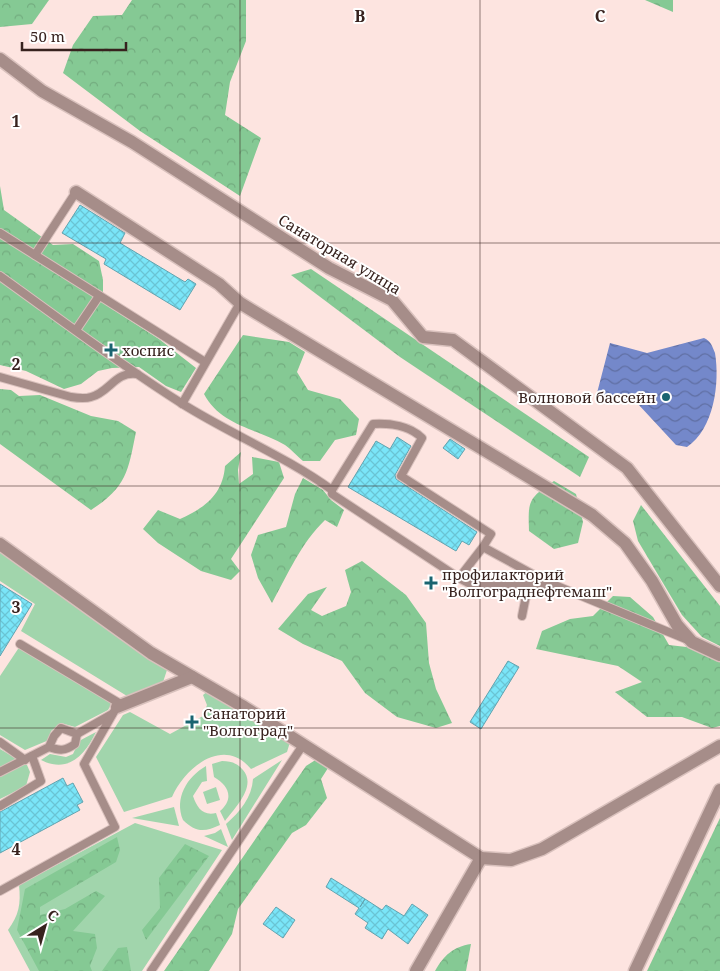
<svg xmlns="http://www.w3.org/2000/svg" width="720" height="971" font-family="'Noto Serif',serif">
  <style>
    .green { fill: #a1d5ac }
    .forest { fill: url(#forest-crowns) }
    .water { fill: url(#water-waves) }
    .building { fill: url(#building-cross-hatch); stroke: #62a3af }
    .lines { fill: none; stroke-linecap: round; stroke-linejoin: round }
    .service-casing { stroke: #d9c1bd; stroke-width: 10 }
    .minor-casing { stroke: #d9c1bd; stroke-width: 15 }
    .service { stroke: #a68d89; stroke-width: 8 }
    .minor { stroke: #a68d89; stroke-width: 12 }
    .grid { fill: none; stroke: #37221e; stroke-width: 1; stroke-opacity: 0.55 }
    .poi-dot { fill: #196470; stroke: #fff; stroke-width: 2 }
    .labels { text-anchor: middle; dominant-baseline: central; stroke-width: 4; stroke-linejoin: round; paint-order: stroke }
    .street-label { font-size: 15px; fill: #37221e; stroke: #fff }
    .poi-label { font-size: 15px; fill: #37221e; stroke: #fff; text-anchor: start }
    .grid-label { font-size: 16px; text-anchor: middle; font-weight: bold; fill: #37221e; stroke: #fff; stroke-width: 4; stroke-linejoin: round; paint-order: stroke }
  </style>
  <defs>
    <pattern id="forest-crowns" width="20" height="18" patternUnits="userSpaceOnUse" patternTransform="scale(1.25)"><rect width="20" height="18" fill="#85c994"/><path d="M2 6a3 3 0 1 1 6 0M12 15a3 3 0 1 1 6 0" fill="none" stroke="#73ac7f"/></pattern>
    <pattern id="water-waves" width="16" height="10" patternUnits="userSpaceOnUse" patternTransform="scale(1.25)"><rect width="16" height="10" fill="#7488ca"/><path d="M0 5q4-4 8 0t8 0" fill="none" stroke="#606fa3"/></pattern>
    <pattern id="building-cross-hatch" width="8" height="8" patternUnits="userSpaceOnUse" patternTransform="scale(1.25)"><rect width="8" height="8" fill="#7ae5f8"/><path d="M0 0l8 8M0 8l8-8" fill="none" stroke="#6ac4d4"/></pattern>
  </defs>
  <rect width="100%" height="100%" fill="#fde4e0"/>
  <!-- green -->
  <g class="green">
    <polygon points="0,551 168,667 163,682 127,696 21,631 35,604 0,581"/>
    <polygon points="20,646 112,703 108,710 75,727 61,723 51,731 49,740 25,750 0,735 0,676"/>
    <path d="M209,690l81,52 -3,10 -36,17c-27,-33 -66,-2 -79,28l-48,15 -28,-55 27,-42 7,-3 40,22 33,-18 4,-11 -4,-10z"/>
    <path d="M96,732c-11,23 -28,42 -55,28l9,-6 16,3 7,-3 6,-13z"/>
    <polygon points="0,749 27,765 30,772 26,786 0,799"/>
    <path d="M282,760l-50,80 -6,-16c14,-12 26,-27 27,-45z"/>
    <path d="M222,761c9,0 15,2 21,9 14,16 -8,38 -18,51l-5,-10c15,-13 8,-26 -6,-34l-2,-13z"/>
    <path d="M206,766l1,15 -5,1 -9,14c4,12 10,20 23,17l4,12c-15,7 -24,8 -37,-5 -9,-22 4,-43 23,-54z"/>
    <polygon points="216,787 220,800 207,804 203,792"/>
    <polygon points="174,807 179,826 132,818"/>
    <path d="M135,823l87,27 -80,121h-112l-22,-41c11,-15 13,-26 11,-45z"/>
    <polygon points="221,829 228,847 204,836 215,833"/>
  </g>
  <!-- forest -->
  <g class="forest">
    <polygon points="0,0 49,0 32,24 0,27"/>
    <polygon points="132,0 246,0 246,41 230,82 225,115 261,138 240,196 140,131 63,73 73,45 93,16 122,15"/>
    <polygon points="645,0 673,0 673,12"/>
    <polygon points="0,186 4,210 53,245 73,244 99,261 103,280 103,303 159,339 196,368 181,392 166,386 139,367 112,368 98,371 81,384 64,389 26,371 0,365"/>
    <polygon points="311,269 589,457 580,477 400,357 291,275"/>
    <path d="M243,335l46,7 16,10 -8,20 11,18 32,9 19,20 -3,16 -21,5 -15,21h-17c-6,-5 -12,-12 -18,-16 -28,-16 -65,-20 -81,-51z"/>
    <path d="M0,389l11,1 8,6 21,-1 51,21 27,5 18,11c-8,39 -9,55 -45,78l-91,-66z"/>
    <path d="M241,452l-3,18 1,14 14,-10 -1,-17 27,5 5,16 -53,81 9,12 -9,9 -30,-9 -43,-28 -15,-14 15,-19 22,9c25,-11 43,-25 45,-53z"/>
    <path d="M303,478l20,12 8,10 13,10 -7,17 -12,-7c-24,23 -37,54 -53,83l-14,-25 -7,-23 7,-20 28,-8 9,-33z"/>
    <path d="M554,481l22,13 7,28 -5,21 -24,6 -25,-18c-1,-31 -1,-32 25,-50z"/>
    <polygon points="641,505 720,606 720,646 702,637 682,615 638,541 633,521"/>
    <polygon points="362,561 406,595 426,623 429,663 436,689 452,723 436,728 397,717 365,693 342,661 303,644 278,629 308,594 327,587 311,610 322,616 346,606 351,592 345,570"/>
    <polygon points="613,596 630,597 653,617 669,645 695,648 720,661 720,726 712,728 682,717 647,717 615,692 642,682 618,666 536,649 542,631 570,619 593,616"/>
    <polygon points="317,759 328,768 321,779 327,798 306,825 292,833 238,909 232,934 209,971 164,971 306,766"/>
    <polygon points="720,818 720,971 647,971"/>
    <polygon points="117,837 120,850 116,862 40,907 40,915 65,909 96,891 105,896 73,931 95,934 97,948 90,966 92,971 39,971 17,930 25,889"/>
    <polygon points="185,844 209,856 146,940 142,930 160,908 159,878"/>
    <path d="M471,944l-5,27h-31c9,-16 18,-24 36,-27z"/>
    <polygon points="127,947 131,971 102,971 118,948"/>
  </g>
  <!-- water -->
  <path class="water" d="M704,338c7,3 8,8 11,15 5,30 -1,76 -28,94l-11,-2 -38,-41 -41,-11 13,-50 37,10z"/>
  <!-- building -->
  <g class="building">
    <polygon points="80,205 125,233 120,243 185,282 188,279 196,284 180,310 104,264 106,259 62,233"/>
    <polygon points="397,437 411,446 395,475 396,479 477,532 469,545 462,541 456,551 348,487 376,441 390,449"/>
    <polygon points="450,439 465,449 458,459 443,448"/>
    <polygon points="0,584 32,604 0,656"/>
    <polygon points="508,661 519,667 481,729 470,722"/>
    <polygon points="63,778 67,786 73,783 83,802 77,805 80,810 0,853 0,812"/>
    <polygon points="331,878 365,899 360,907 365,899 382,910 386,905 404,916 412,904 428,915 408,944 388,929 382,939 365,928 368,923 355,914 359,908 326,887"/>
    <polygon points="276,907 295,920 283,938 263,924"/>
  </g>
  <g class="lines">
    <!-- service casing -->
    <g class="service-casing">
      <g id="service">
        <polyline points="0,233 205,362"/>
        <polyline points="35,255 76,192"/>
        <path d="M0,276c60,43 119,88 181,127 49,31 104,53 151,87"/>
        <polyline points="76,330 99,296"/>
        <path d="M0,377l71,20c6,1 14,2 20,0 19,-5 24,-26 46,-23"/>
        <polyline points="182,404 240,303"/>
        <path d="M483,547l-24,31 -127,-84v-4l41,-66c17,-1 37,2 49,14l-21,38 90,58 -8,13 62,34 143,59"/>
        <polyline points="459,578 474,586 550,585"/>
        <polyline points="522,616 528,586"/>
        <polyline points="77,734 112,714"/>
        <polyline points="0,742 25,760"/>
        <path d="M0,772l49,-25 5,-11 7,-8 16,6 -2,10c-10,7 -15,7 -26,3"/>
        <polyline points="0,806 41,781 32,756"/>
        <polyline points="0,891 115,827 84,764 119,703 20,644"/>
        <polyline points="151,971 303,745"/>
      </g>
    </g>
    <!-- minor casing -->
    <g class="minor-casing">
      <g id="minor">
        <polyline points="0,59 42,91 132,142 329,268 392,300 423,337 453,340 627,468 720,586"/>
        <polyline points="76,192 219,284 240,303 592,515 625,543 652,581 677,625 692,642 720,655"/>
        <polyline points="0,544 151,653 244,707 481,858 511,860 542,849 720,746"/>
        <polyline points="117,707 192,677"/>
        <polyline points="416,971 481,858"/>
        <polyline points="635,971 720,790"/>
      </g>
    </g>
    <!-- service -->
    <use href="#service" class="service"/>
    <!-- minor -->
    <use href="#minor" class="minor"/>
  </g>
  <!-- grid -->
  <path class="grid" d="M240,0v971M480,0v971M0,243h720M0,486h720M0,728h720"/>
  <!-- markers -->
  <g class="poi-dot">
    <path d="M108.5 342.5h5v5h5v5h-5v5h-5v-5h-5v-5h5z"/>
    <circle cx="666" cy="397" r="5"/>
    <path d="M428.5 575.5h5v5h5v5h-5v5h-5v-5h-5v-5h5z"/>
    <path d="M189.5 714.5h5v5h5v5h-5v5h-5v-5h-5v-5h5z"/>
  </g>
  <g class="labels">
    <!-- street labels -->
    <g class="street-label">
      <text transform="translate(340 254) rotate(31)">Санаторная улица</text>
    </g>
    <!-- poi labels -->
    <g class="poi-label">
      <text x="122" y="350">хоспис</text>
      <text x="656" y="397" text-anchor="end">Волновой бассейн</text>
      <text x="442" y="574">профилакторий<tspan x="442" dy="17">"Волгограднефтемаш"</tspan></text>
      <text x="203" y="713">Санаторий<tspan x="203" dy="17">"Волгоград"</tspan></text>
    </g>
  </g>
  <g class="grid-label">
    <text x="360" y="22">B</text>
    <text x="600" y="22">C</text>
    <text x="16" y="127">1</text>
    <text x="16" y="370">2</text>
    <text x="16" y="613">3</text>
    <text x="16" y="855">4</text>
  </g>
  <!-- north arrow -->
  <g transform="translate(45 926) rotate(37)" stroke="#ffffff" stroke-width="4" paint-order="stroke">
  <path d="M0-4L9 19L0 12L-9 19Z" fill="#37221e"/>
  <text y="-8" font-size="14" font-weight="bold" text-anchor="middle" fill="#37221e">С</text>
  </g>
  <!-- scale -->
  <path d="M22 42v8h104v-8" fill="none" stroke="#37221e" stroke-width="2.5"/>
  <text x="30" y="42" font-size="15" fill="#37221e" stroke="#ffffff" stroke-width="4" paint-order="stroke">50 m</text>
</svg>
